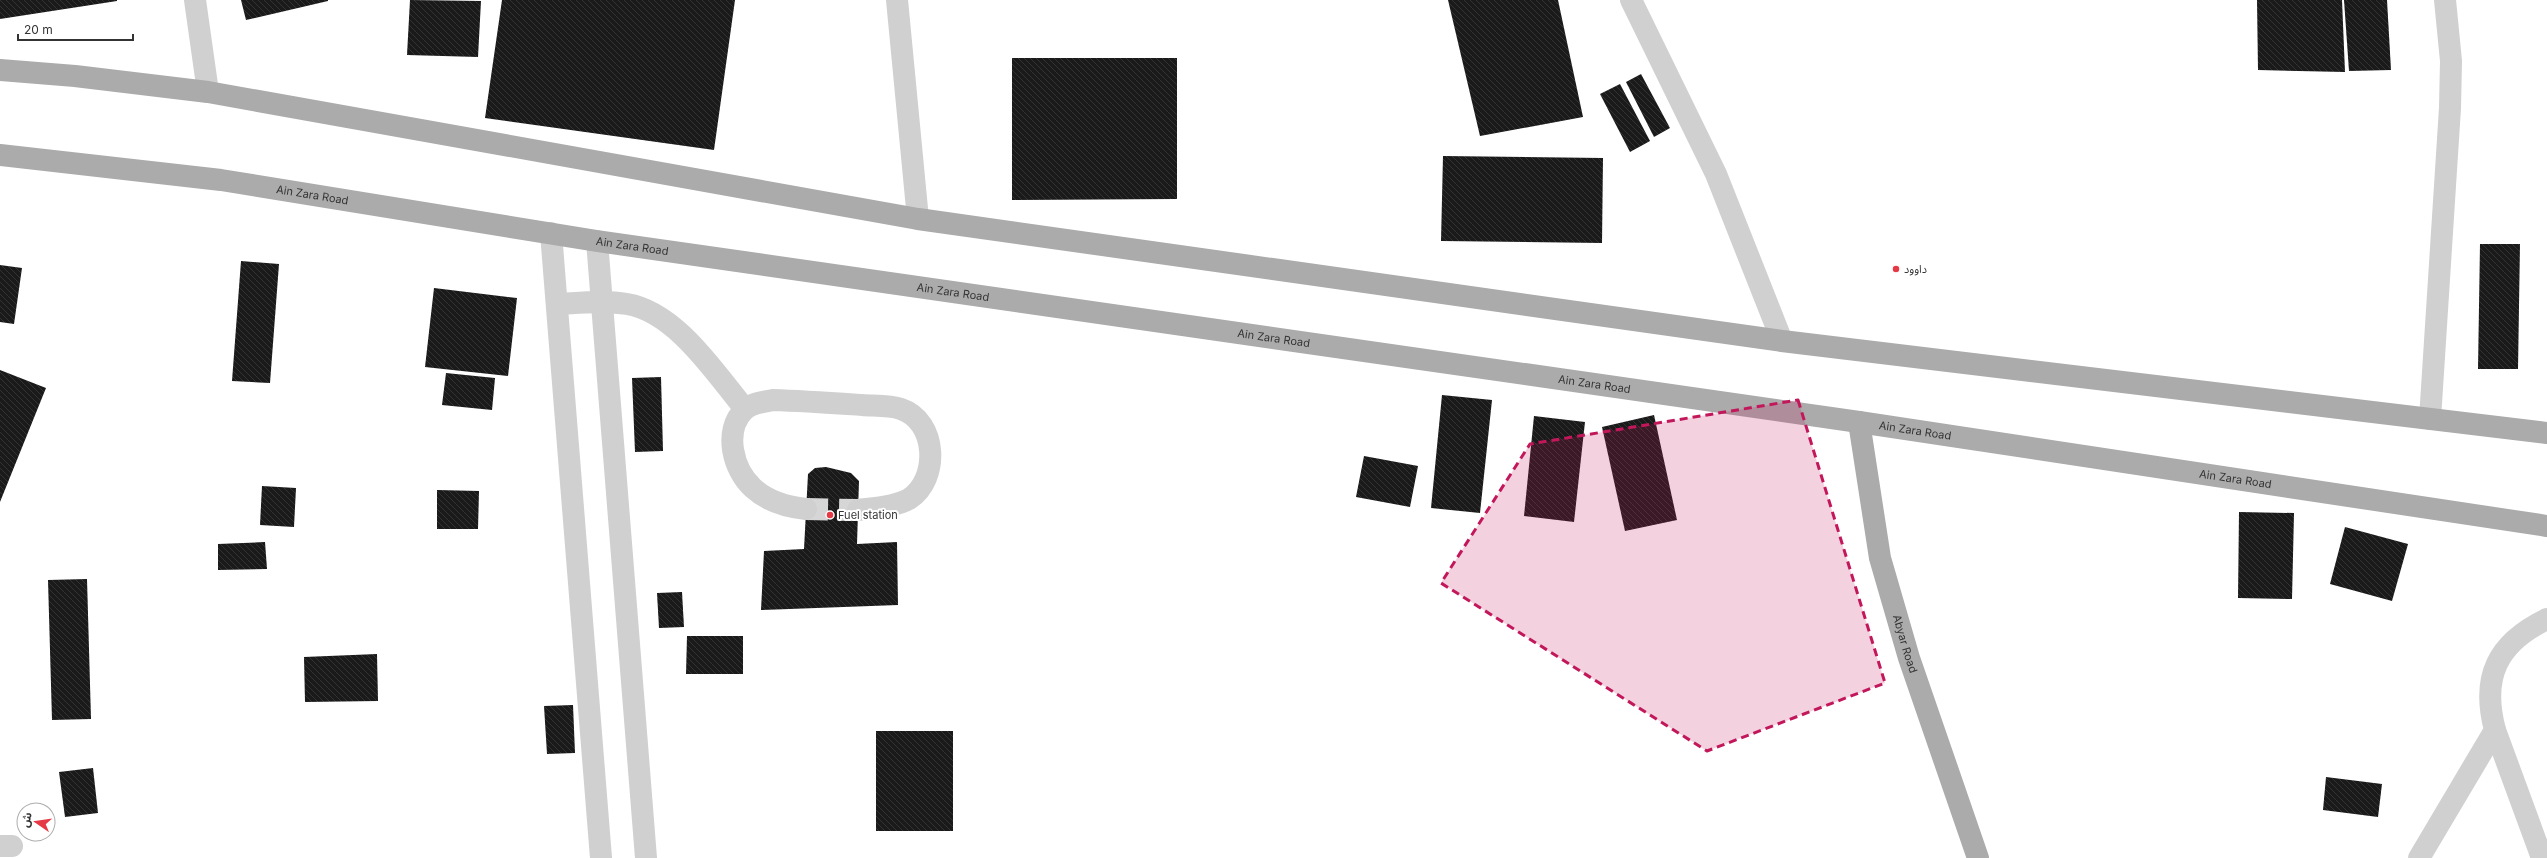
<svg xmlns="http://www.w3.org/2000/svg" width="2547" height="858" font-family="Inter,'Noto Sans Arabic',sans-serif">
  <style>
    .building { fill: url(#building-back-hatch) }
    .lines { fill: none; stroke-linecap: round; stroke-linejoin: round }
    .minor-tunnel { stroke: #d6d6d6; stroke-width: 22; stroke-dasharray: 22 11; stroke-linecap: butt }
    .minor { stroke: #d0d0d0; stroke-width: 22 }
    .major { stroke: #ababab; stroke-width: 22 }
    .marked { fill: #c2185b; fill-opacity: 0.2; stroke: #c2185b; stroke-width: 3; stroke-dasharray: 8 5; stroke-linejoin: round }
    .poi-dot { fill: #e63946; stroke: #fff; stroke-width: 1.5 }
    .labels { text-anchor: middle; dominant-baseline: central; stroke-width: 4; stroke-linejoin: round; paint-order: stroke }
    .street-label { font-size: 11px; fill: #333; stroke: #fff }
    .poi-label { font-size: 11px; fill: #333; stroke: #fff; text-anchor: start }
  </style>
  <defs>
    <pattern id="building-back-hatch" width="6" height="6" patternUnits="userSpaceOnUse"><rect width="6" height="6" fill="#1a1a1a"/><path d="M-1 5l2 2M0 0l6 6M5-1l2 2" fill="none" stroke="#333"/></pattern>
  </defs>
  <rect width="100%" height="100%" fill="#fff"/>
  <!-- building -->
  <g class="building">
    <polygon points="0,0 117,0 117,1 0,19"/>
    <polygon points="241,0 328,0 328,1 246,20"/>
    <polygon points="410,0 481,1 478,57 407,55"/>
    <polygon points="502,0 735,0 714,150 485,118"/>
    <polygon points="1448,0 1558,0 1583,117 1480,136"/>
    <polygon points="2257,0 2342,0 2345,72 2258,70"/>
    <polygon points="2344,0 2387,0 2391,70 2349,71"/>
    <polygon points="1012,58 1177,58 1177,199 1012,200"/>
    <polygon points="1641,74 1670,128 1654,137 1626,82"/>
    <polygon points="1620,84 1650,141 1630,152 1600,94"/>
    <polygon points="1443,156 1603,158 1602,243 1441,241"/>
    <polygon points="2480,244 2520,244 2518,369 2478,369"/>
    <polygon points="241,261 279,264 270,383 232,381"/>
    <polygon points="0,265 22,268 14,324 0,322"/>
    <polygon points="434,288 517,298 508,376 425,367"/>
    <polygon points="0,370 46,388 0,502"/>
    <polygon points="446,373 495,378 492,410 442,405"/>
    <polygon points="661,377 663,451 635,452 632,378"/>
    <polygon points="1442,395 1492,400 1480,513 1431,508"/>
    <polygon points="1654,415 1677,520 1625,531 1602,427"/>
    <polygon points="1534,416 1585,422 1574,522 1524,516"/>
    <polygon points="1364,456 1418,466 1410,507 1356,497"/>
    <polygon points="826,467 851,473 859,481 857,544 897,542 898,605 761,610 764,551 804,549 808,474 815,468"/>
    <polygon points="262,486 296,488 294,527 260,525"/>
    <polygon points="437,490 479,491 478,529 437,529"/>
    <polygon points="2239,512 2294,513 2292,599 2238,598"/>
    <polygon points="2345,527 2408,544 2392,601 2330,584"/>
    <polygon points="265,542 267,569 218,570 218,544"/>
    <polygon points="87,579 91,719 52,720 48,580"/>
    <polygon points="682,592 684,627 659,628 657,593"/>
    <polygon points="687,636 743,636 743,674 686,674"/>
    <polygon points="377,654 378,701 305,702 304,657"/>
    <polygon points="573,705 575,753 547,754 544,706"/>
    <rect x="876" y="731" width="77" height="100"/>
    <polygon points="93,768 98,813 65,817 59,772"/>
    <polygon points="2326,777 2382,784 2378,817 2323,810"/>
  </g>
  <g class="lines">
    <!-- minor-tunnel -->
    <polyline class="minor-tunnel" points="806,509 858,510"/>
    <!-- minor -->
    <g class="minor">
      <polyline points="195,0 208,92"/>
      <polyline points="897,0 918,219"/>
      <polyline points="1631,0 1716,174 1782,341"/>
      <polyline points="551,233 601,858"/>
      <polyline points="597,241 646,858"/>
      <path d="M557,304c22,-1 47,-4 70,0 49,8 88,69 118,105"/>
      <polyline points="2430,419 2450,108 2451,61 2445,0"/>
      <path d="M806,509c-19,-2 -38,-7 -53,-21 -20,-18 -30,-57 -9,-78 7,-7 20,-8 29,-10 30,1 59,3 89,5 12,1 27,0 39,4 36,12 39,70 8,90 -14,8 -35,9 -51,11"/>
      <polyline points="0,846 12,846"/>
      <polyline points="2419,858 2495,730"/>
      <path d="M2542,858l-47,-128c-14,-53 2,-87 52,-111"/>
    </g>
    <!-- major -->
    <g class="major">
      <polyline points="0,70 75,76 208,92 918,219 1782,341 2547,433"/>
      <path id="s1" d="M0,155l221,25 376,61 1262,181 688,104"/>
      <path id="s2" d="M1859,422l21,136 29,100 69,200"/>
    </g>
  </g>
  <!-- marked area -->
  <path class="marked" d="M1798,400l87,283 -178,68 -266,-168 89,-139z"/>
  <!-- markers -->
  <g class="poi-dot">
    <circle cx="1896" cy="269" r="4"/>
    <circle cx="830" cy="515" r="4"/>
  </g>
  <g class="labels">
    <!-- street labels -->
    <g class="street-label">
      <text stroke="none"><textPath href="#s1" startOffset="315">Ain Zara Road</textPath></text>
      <text stroke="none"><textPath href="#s1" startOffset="639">Ain Zara Road</textPath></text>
      <text stroke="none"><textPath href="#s1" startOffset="963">Ain Zara Road</textPath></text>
      <text stroke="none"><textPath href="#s1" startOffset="1287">Ain Zara Road</textPath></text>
      <text stroke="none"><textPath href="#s1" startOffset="1611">Ain Zara Road</textPath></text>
      <text stroke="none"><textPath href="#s1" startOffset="1935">Ain Zara Road</textPath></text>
      <text stroke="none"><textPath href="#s1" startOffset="2259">Ain Zara Road</textPath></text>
      <text stroke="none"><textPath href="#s2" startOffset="227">Abyar Road</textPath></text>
    </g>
    <!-- poi labels -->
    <g class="poi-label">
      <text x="1904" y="269">داوود</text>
      <text x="838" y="515">Fuel station</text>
    </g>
  </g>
  <!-- north arrow -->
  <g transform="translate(36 822) rotate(283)"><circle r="19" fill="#ffffff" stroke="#adadad"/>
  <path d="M0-3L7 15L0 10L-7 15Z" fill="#e63946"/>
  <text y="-6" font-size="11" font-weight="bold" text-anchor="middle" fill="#333333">ش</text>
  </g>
  <!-- scale -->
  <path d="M18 34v6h115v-6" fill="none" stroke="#333333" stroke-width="2"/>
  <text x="24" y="34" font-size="12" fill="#333333" stroke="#ffffff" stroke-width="3" paint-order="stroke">20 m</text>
</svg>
